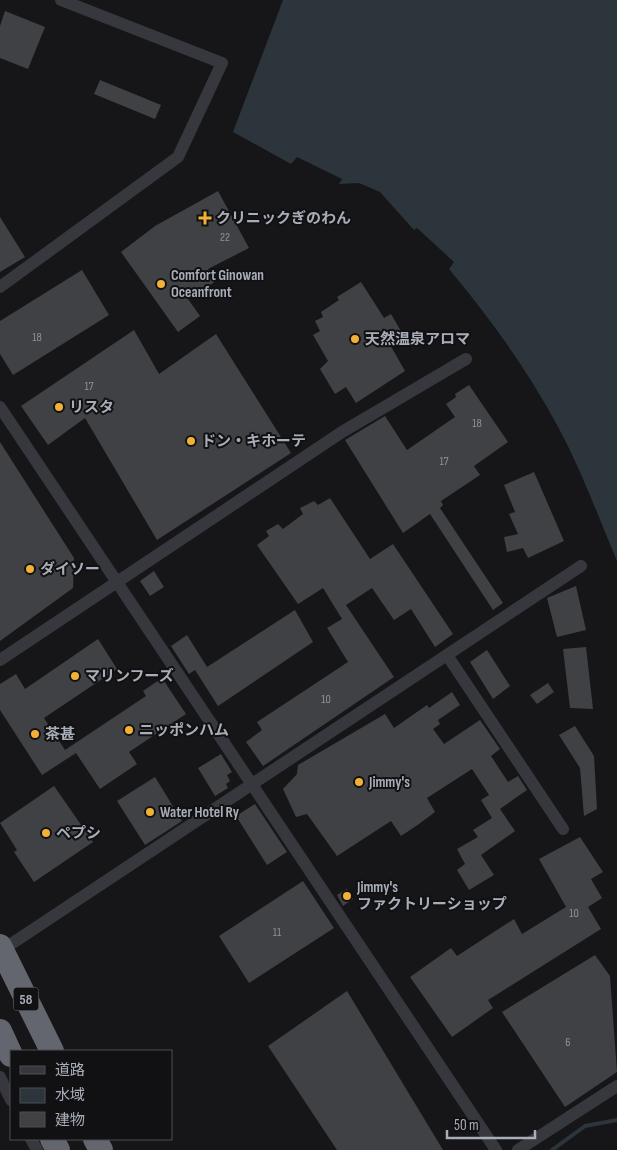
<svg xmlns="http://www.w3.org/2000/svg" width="617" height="1150" font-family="'Sofia Sans Condensed','Noto Sans JP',sans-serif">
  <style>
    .water { fill: #2c353c }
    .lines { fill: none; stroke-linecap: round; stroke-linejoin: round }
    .stream { stroke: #2c353c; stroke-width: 4 }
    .building { fill: #404145 }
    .street { stroke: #37383d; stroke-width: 12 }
    .highway { stroke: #63666e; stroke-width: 24 }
    .poi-dot { fill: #f2b134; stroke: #111113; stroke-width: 2 }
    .labels { text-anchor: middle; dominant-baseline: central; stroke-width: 4; stroke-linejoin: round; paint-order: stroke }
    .number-label { font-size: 12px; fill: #8e929b }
    .shield { fill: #111113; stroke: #7b7e86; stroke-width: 1 }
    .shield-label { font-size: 14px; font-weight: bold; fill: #a8adb8 }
    .poi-label { font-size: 15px; font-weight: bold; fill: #a8adb8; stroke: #111113; text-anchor: start }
  </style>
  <rect width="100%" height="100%" fill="#161618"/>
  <!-- water -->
  <path class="water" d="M283,0h334v561c-19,-45 -36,-92 -60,-136 -30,-56 -67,-107 -108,-156l5,-7 -37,-34 -3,2 -34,-38 -21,-9 -20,1 3,-5 -45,-22 -6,7 -58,-32z"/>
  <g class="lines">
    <!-- stream -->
    <polyline class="stream" points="552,1150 585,1126 617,1120"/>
  </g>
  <!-- building -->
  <g class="building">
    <polygon points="5,11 45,27 28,69 0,58 0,26"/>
    <polygon points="100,80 161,105 155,119 94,94"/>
    <polygon points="218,191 249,248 208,269 216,281 188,299 200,316 178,332 121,252 155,226"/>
    <polygon points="0,217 25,257 0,272"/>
    <polygon points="82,270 109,315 13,375 0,354 0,321"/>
    <polygon points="361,282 384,318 391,314 402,333 389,343 405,371 356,403 346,387 335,394 320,369 328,361 313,335 320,331 315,321 323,317 321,312 339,300 337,297"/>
    <polygon points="134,330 159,374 216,334 291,453 157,540 85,418 48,445 21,406"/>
    <polygon points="469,385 508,442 474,466 480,475 441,501 443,505 440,508 503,603 493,610 430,514 403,533 345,440 385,416 407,450 455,417 446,404 456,397 455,394"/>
    <polygon points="0,442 74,558 73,588 0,641"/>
    <polygon points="534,472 564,541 528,558 523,548 507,552 504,537 518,534 509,514 515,512 504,485"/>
    <polygon points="330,498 370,559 393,544 453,634 435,647 411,609 394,620 372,588 346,605 394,677 263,766 246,742 262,730 257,722 348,662 327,628 342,619 323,588 298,604 257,545 269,536 266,531 278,524 283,529 303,514 300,508 314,501 318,505"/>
    <polygon points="154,571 164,587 150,596 140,581"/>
    <polygon points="576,586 586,630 557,637 547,598"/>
    <polygon points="295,610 313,642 218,706 195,670 189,674 171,646 187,635 207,667"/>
    <polygon points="98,639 117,669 44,718 65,750 146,696 143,691 162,678 186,714 129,752 137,764 100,789 76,753 42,775 0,710 0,684 16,674 25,689"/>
    <polygon points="586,647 593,709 570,708 563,649"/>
    <polygon points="487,650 510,686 493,699 470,662"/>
    <polygon points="548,683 554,692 537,704 530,695"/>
    <polygon points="452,692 460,705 438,720 440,724 433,729 444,744 480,720 500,749 491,756 508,782 518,776 527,790 500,809 515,831 481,855 494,875 469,890 457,870 465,864 457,849 478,837 473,830 492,818 481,800 489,795 472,769 427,798 435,812 419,824 401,836 391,821 337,856 307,814 296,817 283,789 297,774 298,765 385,714 394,728 427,705 429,708"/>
    <polygon points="575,726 594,756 597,809 584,816 580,768 559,735"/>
    <polygon points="221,754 232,772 227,775 230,781 226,784 228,788 215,796 198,768"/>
    <polygon points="155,777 182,821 145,845 117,801"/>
    <polygon points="54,786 93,842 34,882 14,852 17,850 0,823"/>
    <polygon points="255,804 287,852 267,865 236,816"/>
    <polygon points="580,837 603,872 591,879 602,898 588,907 601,929 488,1000 493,1008 452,1037 410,977 451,948 457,956 514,919 522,934 566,907 539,859"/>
    <polygon points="303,881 334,928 249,983 219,936"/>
    <polygon points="347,889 353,899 343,906 337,895"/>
    <polygon points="595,955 610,976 617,1072 565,1107 502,1012"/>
    <polygon points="347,991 443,1150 337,1150 268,1046"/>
  </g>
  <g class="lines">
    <!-- street -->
    <g class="street">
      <polyline points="0,287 178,157 222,63 61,0"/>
      <polyline points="0,407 496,1150"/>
      <polyline points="447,655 563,829"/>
      <polyline points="0,660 342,432 466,359"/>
      <polyline points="2,950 581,566"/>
      <polyline points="0,1077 11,1100"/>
      <polyline points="31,1139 37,1150"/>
      <polyline points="518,1150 617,1086"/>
    </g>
    <!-- highway -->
    <g class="highway">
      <polyline points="0,946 52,1051"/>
      <polyline points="0,1031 11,1055"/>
      <polyline points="52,1139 58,1150"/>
      <polyline points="95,1139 101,1150"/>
    </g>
  </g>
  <!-- markers -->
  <g class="poi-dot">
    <path d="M202.5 210.5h5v5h5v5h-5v5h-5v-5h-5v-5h5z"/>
    <circle cx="161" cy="284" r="5"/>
    <circle cx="355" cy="339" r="5"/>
    <circle cx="59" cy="407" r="5"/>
    <circle cx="191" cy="441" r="5"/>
    <circle cx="30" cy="569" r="5"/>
    <circle cx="75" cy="676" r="5"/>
    <circle cx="129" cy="730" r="5"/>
    <circle cx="35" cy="734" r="5"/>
    <circle cx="359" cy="782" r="5"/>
    <circle cx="150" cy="812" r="5"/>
    <circle cx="46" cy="833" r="5"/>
    <circle cx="347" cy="896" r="5"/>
  </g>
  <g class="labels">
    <!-- number labels -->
    <g class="number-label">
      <text x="225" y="237">22</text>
      <text x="37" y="337">18</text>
      <text x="89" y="386">17</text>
      <text x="477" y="423">18</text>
      <text x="444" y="461">17</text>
      <text x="326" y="699">10</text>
      <text x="574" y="913">10</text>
      <text x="277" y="932">11</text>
      <text x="568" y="1042">6</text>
    </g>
    <!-- shield labels -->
    <rect class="shield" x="13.5" y="987.5" width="25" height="23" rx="4"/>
    <g class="shield-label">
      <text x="26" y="999">58</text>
    </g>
    <!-- poi labels -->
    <g class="poi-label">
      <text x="216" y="218">クリニックぎのわん</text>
      <text x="171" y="275">Comfort Ginowan<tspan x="171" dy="17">Oceanfront</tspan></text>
      <text x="365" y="339">天然温泉アロマ</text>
      <text x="69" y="407">リスタ</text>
      <text x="201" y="441">ドン・キホーテ</text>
      <text x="40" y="569">ダイソー</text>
      <text x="85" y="676">マリンフーズ</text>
      <text x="139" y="730">ニッポンハム</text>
      <text x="45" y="734">茶甚</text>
      <text x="369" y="782">Jimmy's</text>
      <text x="160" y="812">Water Hotel Ry</text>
      <text x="56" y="833">ペプシ</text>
      <text x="357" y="887">Jimmy's<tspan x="357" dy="17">ファクトリーショップ</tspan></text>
    </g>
  </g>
  <!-- legend -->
  <rect x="10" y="1050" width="162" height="90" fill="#111113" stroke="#4d4f55"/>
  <rect x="20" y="1066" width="25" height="8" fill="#37383d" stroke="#4d4f55"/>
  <text x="55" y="1075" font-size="15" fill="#a8adb8">道路</text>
  <rect x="20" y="1088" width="25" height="15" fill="#2c353c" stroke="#4d4f55"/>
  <text x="55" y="1100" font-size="15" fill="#a8adb8">水域</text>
  <rect x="20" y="1112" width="25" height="15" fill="#404145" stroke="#4d4f55"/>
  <text x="55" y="1125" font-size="15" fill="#a8adb8">建物</text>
  <!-- scale -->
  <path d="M447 1130v8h88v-8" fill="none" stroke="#a8adb8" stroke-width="2.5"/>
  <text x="454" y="1130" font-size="15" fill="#a8adb8" stroke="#111113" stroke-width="4" paint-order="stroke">50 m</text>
</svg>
